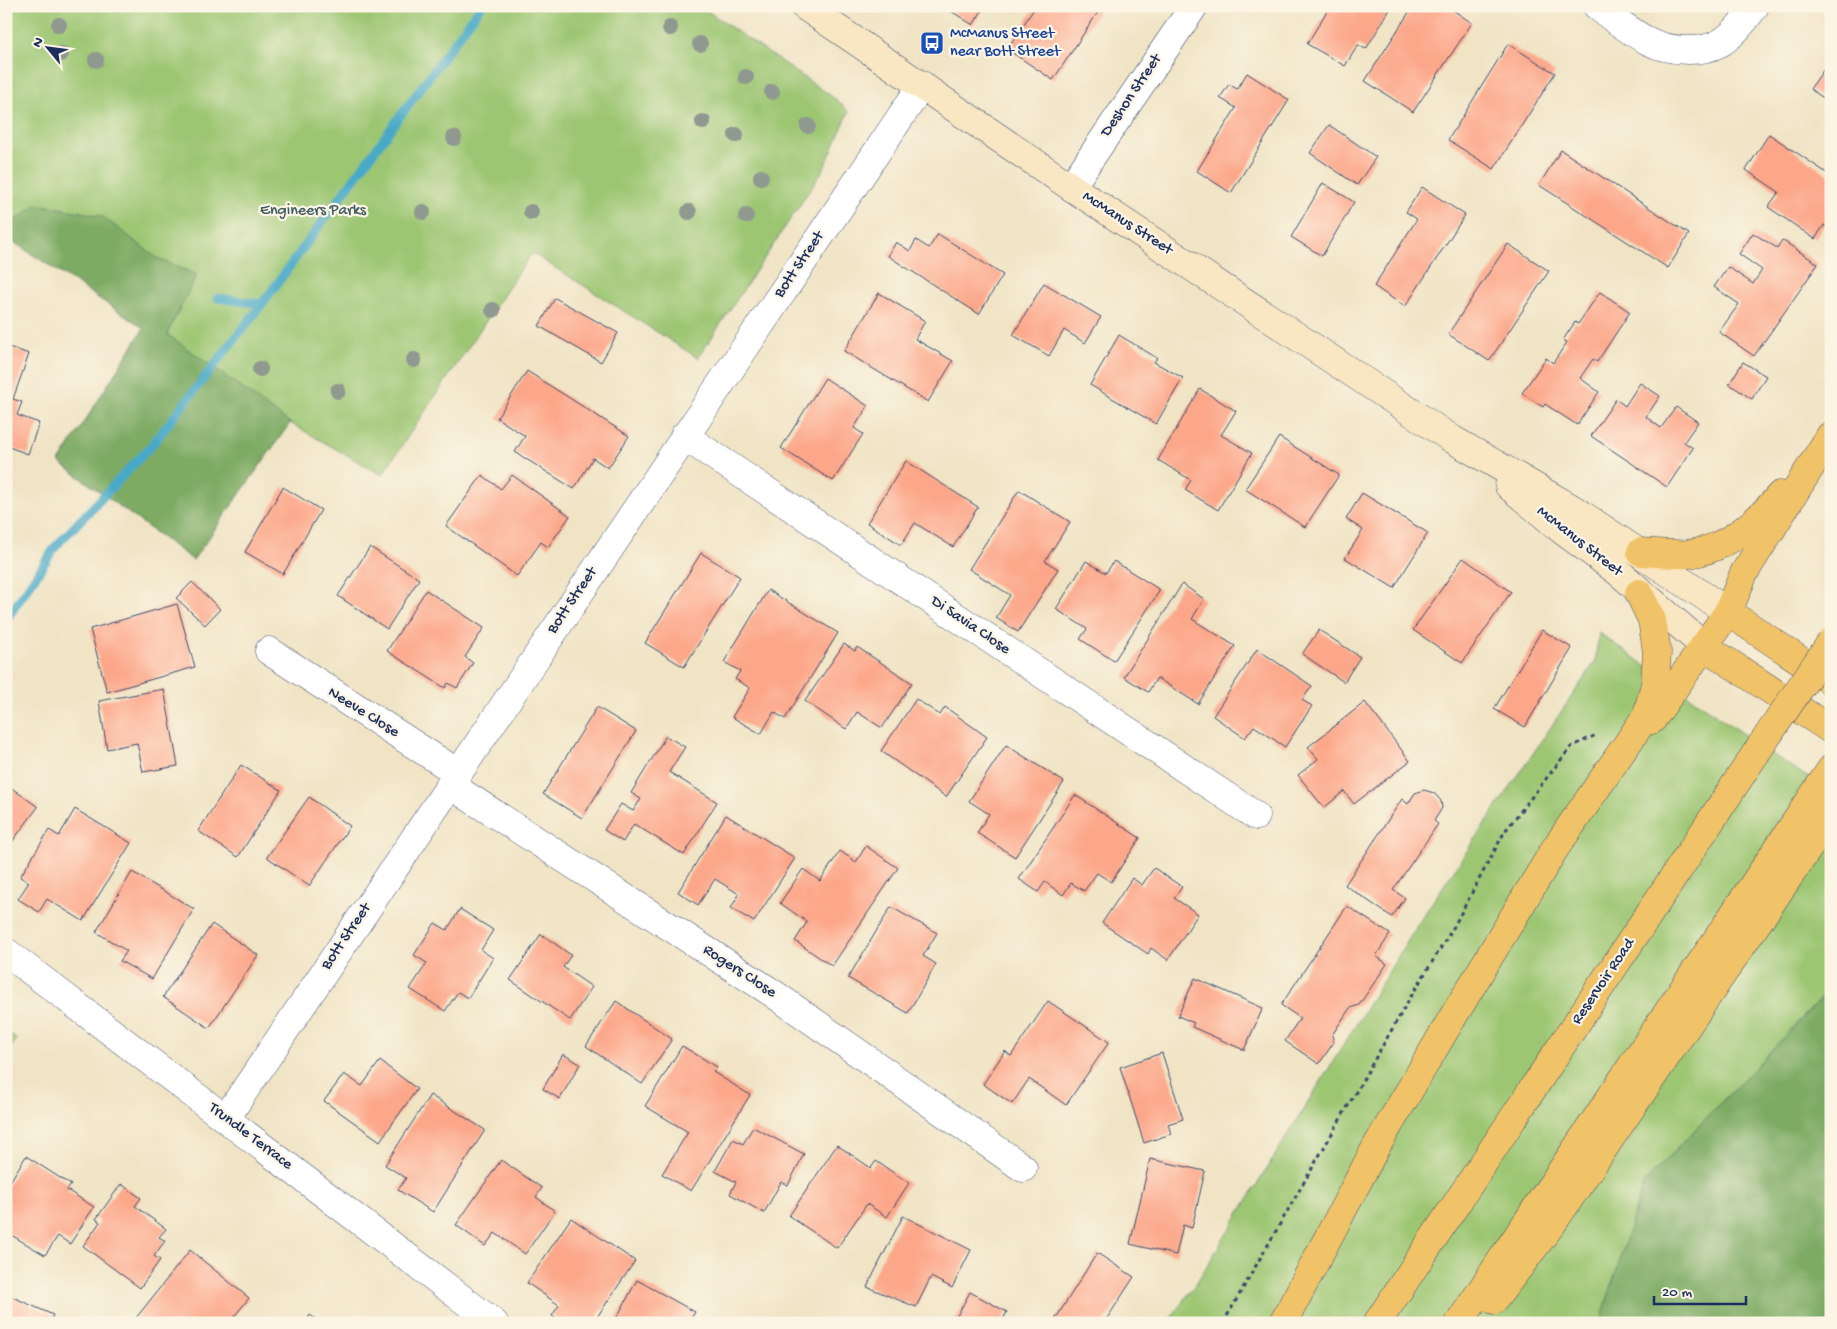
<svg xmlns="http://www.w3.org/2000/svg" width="1837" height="1329" font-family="'Gochi Hand',sans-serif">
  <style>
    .green { fill: #9cc672; stroke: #5c7a68 }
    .forest { fill: #7dab64; stroke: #4c6d61 }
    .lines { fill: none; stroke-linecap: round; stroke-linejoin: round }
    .stream { stroke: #47a9c7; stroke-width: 9 }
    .building { fill: #fca78a }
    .street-casing { stroke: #3b4a6d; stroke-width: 29 }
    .secondary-casing { stroke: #3b4a6d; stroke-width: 29 }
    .primary-casing { stroke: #3b4a6d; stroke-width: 29 }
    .path { stroke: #3b4a6d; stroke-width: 3; stroke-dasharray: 4 4; stroke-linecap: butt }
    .street { stroke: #fff; stroke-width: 28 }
    .secondary { stroke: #f9e7c3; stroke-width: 28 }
    .primary { stroke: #f1c369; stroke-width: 28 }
    .primary-bridge-casing { stroke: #3b4a6d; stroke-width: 29; stroke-linecap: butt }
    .primary-bridge { stroke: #f1c369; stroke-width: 28 }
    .tree { fill: #909990 }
    .labels { text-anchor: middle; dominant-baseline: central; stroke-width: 4.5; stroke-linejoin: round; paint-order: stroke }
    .transit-label { font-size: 16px; fill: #164399; stroke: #fcf5e5; text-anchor: start }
    .street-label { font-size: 16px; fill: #1b2f5e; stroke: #fcf5e5 }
    .park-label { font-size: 16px; fill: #425c64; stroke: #fcf5e5 }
  </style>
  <rect width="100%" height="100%" fill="#fcf5e5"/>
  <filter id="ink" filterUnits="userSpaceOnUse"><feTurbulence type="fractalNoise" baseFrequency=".02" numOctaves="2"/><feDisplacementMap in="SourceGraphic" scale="10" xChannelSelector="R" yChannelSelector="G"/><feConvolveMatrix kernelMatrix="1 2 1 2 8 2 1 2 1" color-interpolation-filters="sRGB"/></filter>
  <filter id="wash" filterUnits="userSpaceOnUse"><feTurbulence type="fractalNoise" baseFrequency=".0096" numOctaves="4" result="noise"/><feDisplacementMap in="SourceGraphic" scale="20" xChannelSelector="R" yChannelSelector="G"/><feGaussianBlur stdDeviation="1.12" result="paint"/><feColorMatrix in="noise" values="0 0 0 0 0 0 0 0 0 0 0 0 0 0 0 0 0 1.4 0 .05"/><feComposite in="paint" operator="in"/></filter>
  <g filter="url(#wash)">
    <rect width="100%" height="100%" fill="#f0e4c5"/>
    <!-- green -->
    <g class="green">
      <polygon points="6,6 700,6 837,100 849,112 823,170 698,358 532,253 382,475 290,423 193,560 59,462 144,328 6,237"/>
      <polygon points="1599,633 1773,755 1831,792 1831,988 1644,1183 1600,1323 1167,1323 1195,1285 1425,913 1595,662"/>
      <polygon points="6,1031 17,1040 6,1052"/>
    </g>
    <!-- forest -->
    <g class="forest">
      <polygon points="38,204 102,216 157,258 197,275 167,334 290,423 193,560 59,462 144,328 6,237 6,226"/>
      <polygon points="1831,988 1831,1323 1600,1323 1644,1183"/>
    </g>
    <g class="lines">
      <!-- stream -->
      <g class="stream">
        <polyline points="218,298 262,304 481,6"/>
        <polyline points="6,620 56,546 151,446 262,304"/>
      </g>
    </g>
    <g id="blocks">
      <!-- building -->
      <g class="building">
        <polygon points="943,6 985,6 973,25"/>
        <polygon points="1036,6 1102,6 1053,80 1007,49"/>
        <polygon points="1330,6 1392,6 1366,49 1358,45 1345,66 1307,44"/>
        <polygon points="1413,6 1447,6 1472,23 1413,112 1365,81"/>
        <polygon points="1508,44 1555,73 1494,169 1448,140"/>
        <polygon points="1831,59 1831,103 1810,89"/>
        <polygon points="1247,73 1289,100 1231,193 1197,171 1236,108 1220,98 1229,84 1237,89"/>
        <polygon points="1329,125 1376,157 1357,185 1310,153"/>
        <polygon points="1769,134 1831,176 1831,229 1824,225 1815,239 1768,207 1779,192 1746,170"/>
        <polygon points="1561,150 1689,234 1668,268 1539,185"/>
        <polygon points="1323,183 1354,202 1322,256 1291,237"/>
        <polygon points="1422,187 1465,215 1405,307 1374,286 1417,219 1406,212"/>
        <polygon points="1753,233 1777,248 1782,240 1818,264 1754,356 1719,332 1739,304 1714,287 1728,267 1753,284 1762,270 1739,254"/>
        <polygon points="938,234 1003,275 979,314 888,256 896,242 910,251 916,240 929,248"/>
        <polygon points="1508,244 1549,271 1489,361 1448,334"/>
        <polygon points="1044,283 1101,317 1085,343 1064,330 1049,356 1013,335"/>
        <polygon points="1600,292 1630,312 1597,362 1593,359 1580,378 1599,392 1577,425 1545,404 1543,407 1522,393 1546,358 1553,363 1567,342 1563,340 1575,322 1578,324"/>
        <polygon points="879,293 925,321 915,339 953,361 928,402 844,351"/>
        <polygon points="555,298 618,333 601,362 539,326"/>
        <polygon points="1119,335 1157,358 1154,362 1183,378 1156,424 1090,385"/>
        <polygon points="6,346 29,354 13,399 22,402 17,415 39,423 28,454 6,446"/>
        <polygon points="1743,362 1766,376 1752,399 1729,384"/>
        <polygon points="527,371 629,436 608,468 593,458 574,489 515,452 525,436 497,418"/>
        <polygon points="825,378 868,406 854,428 863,434 833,481 781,448"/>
        <polygon points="1640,383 1660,396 1646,417 1661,428 1676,407 1698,422 1684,442 1693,448 1667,487 1591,436 1616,399 1625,406"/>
        <polygon points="1200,389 1236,411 1221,435 1252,453 1218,510 1185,490 1191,480 1158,460"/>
        <polygon points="1279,437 1339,475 1305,527 1245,489"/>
        <polygon points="906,461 978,507 953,547 915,523 901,545 867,523"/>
        <polygon points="482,475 501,489 512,475 570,516 548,547 541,542 517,576 446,526"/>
        <polygon points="283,487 321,510 283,574 245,552"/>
        <polygon points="1019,490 1070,522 1045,561 1058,569 1018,632 996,618 1010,595 969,569"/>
        <polygon points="1362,493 1428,533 1394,588 1345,558 1363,530 1346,519"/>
        <polygon points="370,547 419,579 387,629 338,596"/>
        <polygon points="701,553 740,577 684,667 645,643"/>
        <polygon points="1463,558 1511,592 1462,663 1413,630"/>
        <polygon points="1086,561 1106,573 1114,561 1160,590 1114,661 1080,639 1087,629 1056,609"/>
        <polygon points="192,582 220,609 205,625 176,598"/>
        <polygon points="1182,584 1204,599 1192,619 1235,646 1198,704 1157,678 1148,692 1124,677"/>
        <polygon points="426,590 484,628 465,657 473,663 457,688 448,683 445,688 387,651"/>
        <polygon points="768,590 838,633 785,719 774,712 761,734 732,717 750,688 735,679 740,671 724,662"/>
        <polygon points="177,604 195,667 107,692 90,629"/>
        <polygon points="1319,630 1360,657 1344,682 1302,654"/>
        <polygon points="1542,630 1572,648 1525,727 1494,709"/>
        <polygon points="844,644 855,651 857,647 912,683 882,728 857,712 846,729 805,701"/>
        <polygon points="1257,649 1312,686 1302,700 1312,706 1285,747 1254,726 1245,738 1213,716"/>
        <polygon points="164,689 178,766 143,772 137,743 107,749 99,701"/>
        <polygon points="916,699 940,715 945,707 987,737 946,797 881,751"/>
        <polygon points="1365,702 1410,761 1354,804 1344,791 1324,808 1298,775 1318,759 1308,747"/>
        <polygon points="597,707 636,731 582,818 543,794"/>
        <polygon points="666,736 685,747 669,772 717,802 684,855 634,824 623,842 604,830 621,804 633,811 641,799 631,793"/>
        <polygon points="1006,745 1064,782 1015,857 977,833 989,814 969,801"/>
        <polygon points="6,765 12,768 6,776"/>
        <polygon points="241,765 281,790 238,857 198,831"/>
        <polygon points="6,784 38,807 6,850"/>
        <polygon points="1424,790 1434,793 1441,801 1442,808 1434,821 1438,824 1393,890 1405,898 1392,917 1345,885 1402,799 1408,804 1415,793"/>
        <polygon points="1075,795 1140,838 1111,882 1097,873 1084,891 1071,883 1063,895 1045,882 1038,892 1019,879"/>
        <polygon points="309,797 350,826 309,886 267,857"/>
        <polygon points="75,809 131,843 83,921 47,899 39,912 18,899 29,882 20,877 49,830 59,836"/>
        <polygon points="726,815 795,858 754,922 731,908 739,894 715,879 698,905 678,892"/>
        <polygon points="866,846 898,868 832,966 795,941 807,922 780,903 803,869 820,881 840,851 856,862"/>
        <polygon points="1154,868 1182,887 1174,898 1198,914 1168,960 1151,948 1148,954 1102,923 1132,878 1142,885"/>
        <polygon points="132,872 194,909 152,979 120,961 127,951 96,932"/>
        <polygon points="1347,906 1390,934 1376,956 1387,964 1359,1005 1350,1008 1332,1035 1334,1042 1319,1064 1285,1041 1300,1018 1281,1005"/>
        <polygon points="891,907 937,933 923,956 936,964 908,1013 848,978"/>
        <polygon points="460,909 493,930 481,950 493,958 468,998 458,992 445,1011 410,989 427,963 414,955 435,923 447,930"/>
        <polygon points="212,924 258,955 209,1028 163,997"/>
        <polygon points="541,934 571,955 563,967 592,987 570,1020 510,980"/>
        <polygon points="1195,978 1263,1008 1244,1050 1192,1027 1194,1023 1178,1016"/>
        <polygon points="616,1001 672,1039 642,1084 586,1046"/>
        <polygon points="1048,1001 1109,1042 1066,1105 1029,1079 1012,1104 983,1084 1005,1051 1011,1056"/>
        <polygon points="682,1046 717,1067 713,1072 750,1095 691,1191 662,1174 688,1132 645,1106"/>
        <polygon points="1162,1053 1183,1119 1168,1124 1171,1134 1144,1143 1120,1067"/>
        <polygon points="563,1054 580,1064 560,1099 543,1089"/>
        <polygon points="380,1061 417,1089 380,1141 324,1101 344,1074 362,1086"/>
        <polygon points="430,1095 485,1130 433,1212 398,1190 406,1178 385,1165"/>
        <polygon points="753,1127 804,1154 788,1185 781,1182 764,1213 730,1194 736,1182 715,1171 733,1139 743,1144"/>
        <polygon points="837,1145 871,1168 876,1161 909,1183 887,1217 867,1204 837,1248 789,1216"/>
        <polygon points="26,1156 71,1185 67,1190 94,1207 70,1244 58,1236 45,1255 6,1232 6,1188"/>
        <polygon points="1150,1159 1205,1171 1192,1228 1183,1225 1176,1255 1130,1244"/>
        <polygon points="501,1160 542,1188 536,1197 555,1211 525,1254 495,1233 485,1246 456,1225"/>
        <polygon points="121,1184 141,1198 135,1206 166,1229 159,1237 165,1241 154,1256 160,1260 140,1288 83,1246 100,1222 96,1219"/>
        <polygon points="903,1216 971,1250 952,1288 931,1277 916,1307 867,1287"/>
        <polygon points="571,1218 635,1261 593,1323 562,1323 552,1316 559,1305 527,1283"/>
        <polygon points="190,1250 249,1298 229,1323 132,1323"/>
        <polygon points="1097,1253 1134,1277 1104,1323 1053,1323"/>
        <polygon points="637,1280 695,1312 688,1323 614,1323"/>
        <polygon points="970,1292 1007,1312 1001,1323 953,1323"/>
        <polygon points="6,1294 53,1315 50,1323 6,1323"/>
        <polygon points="310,1315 321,1323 305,1323"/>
        <polygon points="720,1318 728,1323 717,1323"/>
      </g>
    </g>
  </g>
  <g filter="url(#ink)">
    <use href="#blocks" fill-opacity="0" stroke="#3b4a6d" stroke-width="1"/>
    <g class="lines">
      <!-- street casing -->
      <g class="street-casing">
        <g id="street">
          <path d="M1597,6c16,12 33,26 51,35 20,10 52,13 72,2 14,-8 26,-24 35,-37"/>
          <polyline points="1071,187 1194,6"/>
          <polyline points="684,436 1256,816"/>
          <polyline points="269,651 458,773"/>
          <polyline points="450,785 771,992 1023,1168"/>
          <polyline points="6,952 494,1323"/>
          <polyline points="226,1118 922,85"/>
        </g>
      </g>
      <!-- secondary casing -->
      <g class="secondary-casing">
        <g id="secondary">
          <polyline points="804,6 1071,187 1452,439 1575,510 1728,612"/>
          <polyline points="1509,486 1563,531 1617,571 1704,646"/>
        </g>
      </g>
      <!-- primary casing -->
      <g class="primary-casing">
        <g id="primary">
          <path d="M1641,552c15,1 32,3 47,2 37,-4 68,-31 92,-59"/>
          <polyline points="1728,612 1831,681"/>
          <polyline points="1704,646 1831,730"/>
          <polyline points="1652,720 1728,612 1744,573 1830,436"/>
          <polyline points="1494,1300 1552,1224 1831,815"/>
          <polyline points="1283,1323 1376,1147 1451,1020 1554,850 1647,715 1655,684 1657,652 1652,620 1639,593"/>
          <polyline points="1377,1323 1756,753"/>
          <polyline points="1459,1323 1831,769"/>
        </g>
      </g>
      <!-- path -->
      <polyline class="path" points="1223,1323 1410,998 1453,928 1505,831 1571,747 1596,735"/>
      <!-- street -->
      <use href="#street" class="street"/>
      <!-- secondary -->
      <use href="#secondary" class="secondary"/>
      <!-- primary -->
      <use href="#primary" class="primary"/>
      <!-- primary-bridge casing -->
      <g class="primary-bridge-casing">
        <polyline id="primary-bridge" points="1756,753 1831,642"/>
      </g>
      <!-- primary-bridge -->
      <use href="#primary-bridge" class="primary-bridge"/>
    </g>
    <!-- trees -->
    <g class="tree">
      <circle cx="59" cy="25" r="8"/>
      <circle cx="670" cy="28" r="8"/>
      <circle cx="700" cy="44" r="8"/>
      <circle cx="61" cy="54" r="8"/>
      <circle cx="96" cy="60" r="8"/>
      <circle cx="746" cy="77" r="8"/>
      <circle cx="772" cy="92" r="8"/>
      <circle cx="703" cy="122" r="8"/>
      <circle cx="808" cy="126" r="8"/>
      <circle cx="736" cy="135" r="8"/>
      <circle cx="454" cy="138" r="8"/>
      <circle cx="761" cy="177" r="8"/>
      <circle cx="423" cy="212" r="8"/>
      <circle cx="531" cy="212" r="8"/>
      <circle cx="689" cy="212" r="8"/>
      <circle cx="746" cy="216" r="8"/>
      <circle cx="493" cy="310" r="8"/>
      <circle cx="414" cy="360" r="8"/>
      <circle cx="260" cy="369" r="8"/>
      <circle cx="338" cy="391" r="8"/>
    </g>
  </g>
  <!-- icons -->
  <defs>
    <g id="bus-square" transform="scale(1.25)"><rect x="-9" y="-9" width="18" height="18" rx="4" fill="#1a4fb4" stroke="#fcf5e5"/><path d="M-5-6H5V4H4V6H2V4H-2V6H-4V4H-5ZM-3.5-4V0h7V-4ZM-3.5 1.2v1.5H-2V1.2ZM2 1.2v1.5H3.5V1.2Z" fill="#fff"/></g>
  </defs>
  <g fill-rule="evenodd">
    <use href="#bus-square" x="932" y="43"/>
  </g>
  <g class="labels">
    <!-- transit labels -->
    <g class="transit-label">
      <text x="950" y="34">McManus Street<tspan x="950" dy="18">near Bott Street</tspan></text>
    </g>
    <!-- street labels -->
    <g class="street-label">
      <text transform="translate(1132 96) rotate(-56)">Deshon Street</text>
      <text transform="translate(1127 224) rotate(33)">McManus Street</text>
      <text transform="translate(800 265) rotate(-56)">Bott Street</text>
      <text transform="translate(1579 542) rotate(38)">McManus Street</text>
      <text transform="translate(573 601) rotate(-56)">Bott Street</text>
      <text transform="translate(970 626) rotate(34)">Di Savia Close</text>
      <text transform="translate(363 713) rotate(32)">Neeve Close</text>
      <text transform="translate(347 937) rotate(-56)">Bott Street</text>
      <text transform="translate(739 972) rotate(33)">Rogers Close</text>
      <text transform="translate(1604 982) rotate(-56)">Reservoir Road</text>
      <text transform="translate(250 1137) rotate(37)">Trundle Terrace</text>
    </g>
    <!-- park labels -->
    <g class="park-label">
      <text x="313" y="211">Engineers Parks</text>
    </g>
  </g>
  <!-- margin -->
  <rect width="1837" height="1329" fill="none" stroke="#fcf5e5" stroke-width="25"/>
  <!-- north arrow -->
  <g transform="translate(48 48) rotate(299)" stroke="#fcf5e5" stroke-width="4" paint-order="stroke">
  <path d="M0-4L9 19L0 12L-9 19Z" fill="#1b2f5e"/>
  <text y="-8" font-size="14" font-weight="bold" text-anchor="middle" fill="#1b2f5e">N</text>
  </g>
  <!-- scale -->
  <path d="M1654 1296v8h92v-8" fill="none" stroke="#1b2f5e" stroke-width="2.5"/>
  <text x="1662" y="1296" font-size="15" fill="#1b2f5e" stroke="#fcf5e5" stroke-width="4" paint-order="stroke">20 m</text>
</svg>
